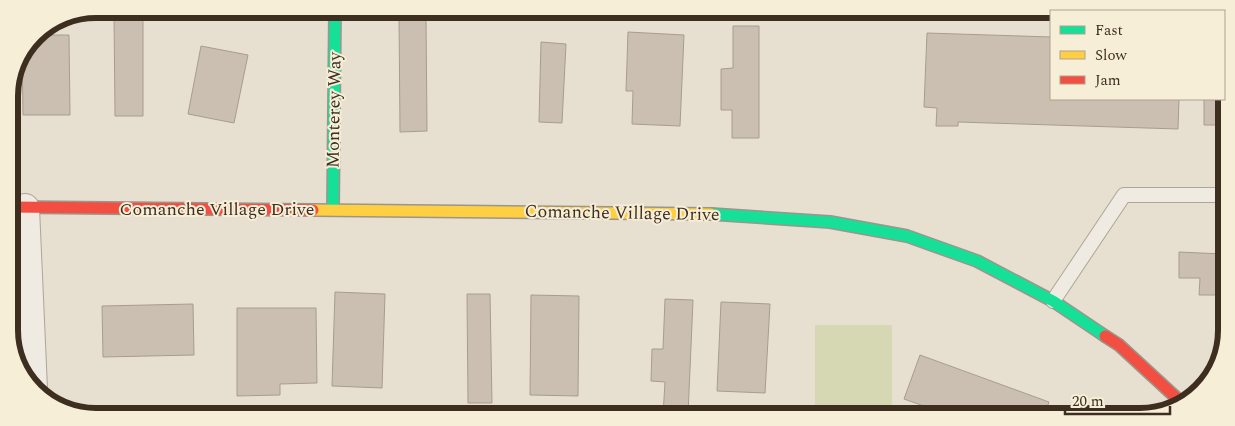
<svg xmlns="http://www.w3.org/2000/svg" width="1235" height="426" font-family="Spectral,serif">
  <style>
    .park { fill: #d6d7b3 }
    .building { fill: #cbbfb2; stroke: #a89c90 }
    .lines { fill: none; stroke-linecap: round; stroke-linejoin: round }
    .lane-casing { stroke: #ada599; stroke-width: 16 }
    .street-casing { stroke: #ada599; stroke-width: 30 }
    .fast-casing { stroke: #9c958a; stroke-width: 14 }
    .slow-casing { stroke: #9c958a; stroke-width: 14 }
    .jam-casing { stroke: #9c958a; stroke-width: 14 }
    .lane { stroke: #efebe3; stroke-width: 14 }
    .street { stroke: #efebe3; stroke-width: 28 }
    .fast { stroke: #16e098; stroke-width: 11 }
    .slow { stroke: #ffcf43; stroke-width: 11 }
    .jam { stroke: #f24e42; stroke-width: 11 }
    .labels { text-anchor: middle; dominant-baseline: central; stroke-width: 4; stroke-linejoin: round; paint-order: stroke }
    .street-label { font-size: 18px; fill: #3d2e20; stroke: #f7eed8 }
    .rim { fill: none; stroke: #3d2e20; stroke-width: 6 }
  </style>
  <rect width="100%" height="100%" fill="#e7e0d1"/>
  <!-- park -->
  <rect class="park" x="815" y="325" width="77" height="89"/>
  <!-- building -->
  <g class="building">
    <polygon points="114,13 143,13 143,116 115,116"/>
    <polygon points="399,15 426,15 427,131 400,132"/>
    <polygon points="733,26 759,26 759,138 732,138 732,110 721,110 721,69 733,68"/>
    <polygon points="628,32 684,35 680,126 632,124 633,91 626,91"/>
    <polygon points="927,33 1051,37 1051,99 1179,99 1178,129 958,122 958,126 936,126 937,108 924,107"/>
    <polygon points="34,35 69,35 70,115 23,115 22,51"/>
    <polygon points="541,42 566,44 562,123 539,122"/>
    <polygon points="201,46 248,55 234,123 188,114"/>
    <polygon points="1224,80 1225,84 1225,125 1204,125 1204,99 1224,99"/>
    <polygon points="1179,252 1223,254 1223,295 1199,295 1200,278 1179,278"/>
    <polygon points="335,292 385,294 382,388 332,386"/>
    <polygon points="467,294 490,294 492,403 468,403"/>
    <polygon points="531,295 579,296 578,396 530,395"/>
    <polygon points="665,299 693,300 688,415 663,415 665,382 651,381 652,349 663,349"/>
    <polygon points="721,302 770,304 765,393 717,391"/>
    <polygon points="193,304 194,355 103,357 102,306"/>
    <polygon points="237,308 316,308 317,383 280,384 280,395 237,396"/>
    <polygon points="920,355 1049,402 1044,417 952,416 904,399"/>
  </g>
  <g class="lines">
    <!-- lane casing -->
    <g class="lane-casing">
      <polyline id="lane" points="1053,301 1124,195 1224,195"/>
    </g>
    <!-- street casing -->
    <g class="street-casing">
      <polyline id="street" points="25,208 33,389"/>
    </g>
    <!-- fast casing -->
    <g class="fast-casing">
      <g id="fast">
        <polyline points="333,209 335,10"/>
        <polyline points="711,214 830,222 907,236 977,261 1053,301 1105,336"/>
      </g>
    </g>
    <!-- slow casing -->
    <g class="slow-casing">
      <polyline id="slow" points="313,210 711,214"/>
    </g>
    <!-- jam casing -->
    <g class="jam-casing">
      <g id="jam">
        <polyline points="10,207 313,210"/>
        <polyline points="1105,336 1119,345 1182,403"/>
      </g>
    </g>
    <!-- lane -->
    <use href="#lane" class="lane"/>
    <!-- street -->
    <use href="#street" class="street"/>
    <!-- fast -->
    <use href="#fast" class="fast"/>
    <!-- slow -->
    <use href="#slow" class="slow"/>
    <!-- jam -->
    <use href="#jam" class="jam"/>
  </g>
  <g class="labels">
    <!-- street labels -->
    <g class="street-label">
      <text transform="translate(334 110) rotate(-89)">Monterey Way</text>
      <text x="217" y="209">Comanche Village Drive</text>
      <text transform="translate(622 213) rotate(1)">Comanche Village Drive</text>
    </g>
  </g>
  <!-- crop -->
  <path d="M0 0H1235V426H0ZM96 18H1140A78 78 0 0 1 1218 96V330A78 78 0 0 1 1140 408H96A78 78 0 0 1 18 330V96A78 78 0 0 1 96 18Z" fill="#f7eed8" fill-rule="evenodd"/>
  <path class="rim" d="M96 18H1140A78 78 0 0 1 1218 96V330A78 78 0 0 1 1140 408H96A78 78 0 0 1 18 330V96A78 78 0 0 1 96 18Z"/>
  <!-- legend -->
  <rect x="1050" y="10" width="175" height="90" fill="#f7eed8" stroke="#ada18e"/>
  <rect x="1060" y="26" width="25" height="8" fill="#16e098" stroke="#ada18e"/>
  <text x="1095" y="35" font-size="15" fill="#3d2e20">Fast</text>
  <rect x="1060" y="51" width="25" height="8" fill="#ffcf43" stroke="#ada18e"/>
  <text x="1095" y="60" font-size="15" fill="#3d2e20">Slow</text>
  <rect x="1060" y="76" width="25" height="8" fill="#f24e42" stroke="#ada18e"/>
  <text x="1095" y="85" font-size="15" fill="#3d2e20">Jam</text>
  <!-- scale -->
  <path d="M1065 406v8h105v-8" fill="none" stroke="#3d2e20" stroke-width="2.5"/>
  <text x="1072" y="406" font-size="15" fill="#3d2e20" stroke="#f7eed8" stroke-width="4" paint-order="stroke">20 m</text>
</svg>
